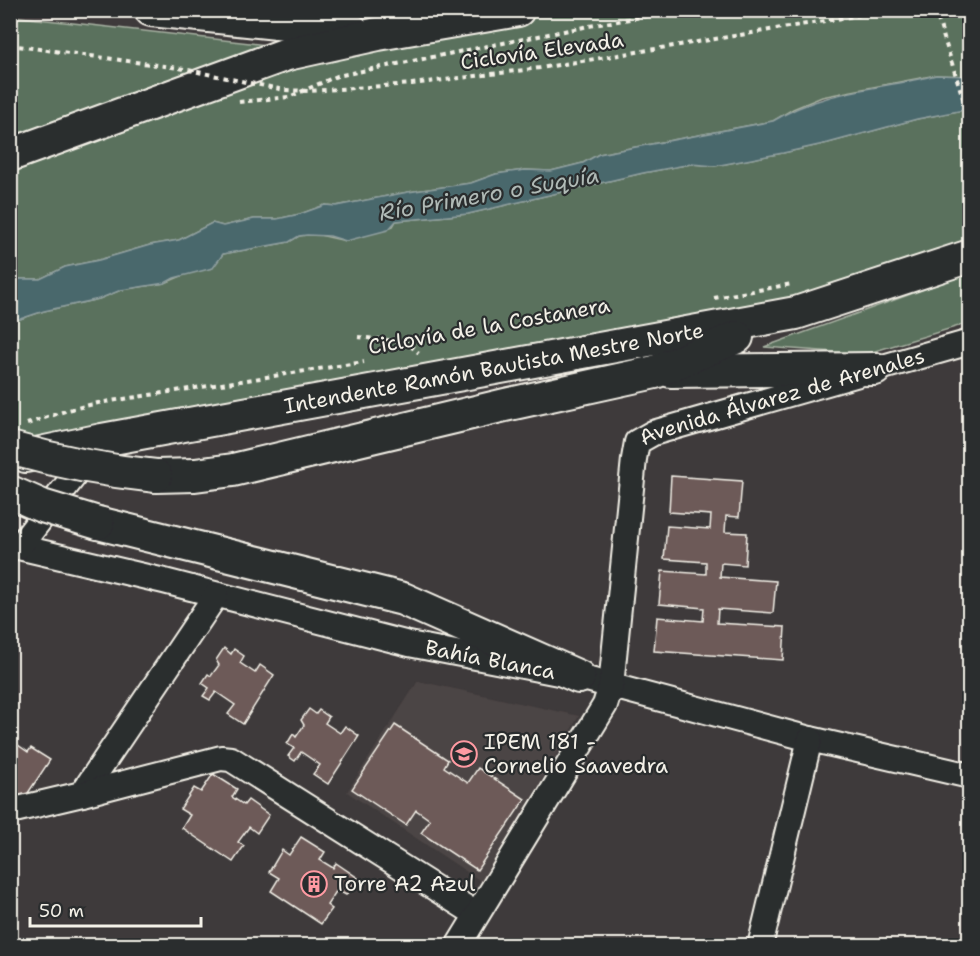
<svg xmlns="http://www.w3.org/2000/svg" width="980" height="956" font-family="'Shantell Sans',sans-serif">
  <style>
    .built { fill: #4c4444 }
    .green { fill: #5a715d; stroke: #a7b1a2; stroke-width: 1.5 }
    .water { fill: #4a676c; stroke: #8e9e9e; stroke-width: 1.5 }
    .building { fill: #6d5a59; stroke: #f4f1e8; stroke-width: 1.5 }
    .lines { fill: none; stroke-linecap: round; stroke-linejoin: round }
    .minor-casing { stroke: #f4f1e8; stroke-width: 28 }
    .major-casing { stroke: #f4f1e8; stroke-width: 36 }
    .path { stroke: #f4f1e8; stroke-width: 4; stroke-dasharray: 4.5 4.5; stroke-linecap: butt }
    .minor { stroke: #2a2d2e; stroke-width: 24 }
    .major { stroke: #2a2d2e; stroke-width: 32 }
    .major-bridge-casing { stroke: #f4f1e8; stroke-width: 36; stroke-linecap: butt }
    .path-bridge { stroke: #f4f1e8; stroke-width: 4; stroke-dasharray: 4.5 4.5; stroke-linecap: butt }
    .major-bridge { stroke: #2a2d2e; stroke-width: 32 }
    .labels { text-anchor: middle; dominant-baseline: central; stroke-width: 4.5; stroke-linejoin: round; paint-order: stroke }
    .street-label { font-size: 21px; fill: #f4f1e8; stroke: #2a2d2e }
    .poi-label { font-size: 21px; fill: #f4f1e8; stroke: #2a2d2e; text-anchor: start }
    .water-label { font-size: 22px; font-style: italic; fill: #b0bab6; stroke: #2a2d2e }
  </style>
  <rect width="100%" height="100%" fill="#3e3a3b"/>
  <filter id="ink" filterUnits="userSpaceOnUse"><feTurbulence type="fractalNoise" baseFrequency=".0167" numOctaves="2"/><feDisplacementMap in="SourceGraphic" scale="12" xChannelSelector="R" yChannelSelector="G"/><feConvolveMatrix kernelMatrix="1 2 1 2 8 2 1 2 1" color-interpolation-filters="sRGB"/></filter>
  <g filter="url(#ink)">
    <!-- built -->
    <polygon class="built" points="418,681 579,716 482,882 347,792"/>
    <!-- green -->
    <g class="green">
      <polygon points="518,11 969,11 969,76 936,75 847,92 822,97 793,109 773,121 599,154 583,163 551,171 525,170 496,174 471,183 408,192 336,206 325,205 300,214 277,219 254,219 223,226 212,223 179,240 150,245 99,260 65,267 40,279 11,279 11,155 287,54"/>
      <polygon points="11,16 267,45 11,141"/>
      <polygon points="969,109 969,256 796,313 11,460 11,322 44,311 99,299 121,290 165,283 217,261 223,254 289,242 299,236 315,234 346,241 393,226 396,221 468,214 643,173 691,164 715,166 783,153 828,143 917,119"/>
      <polygon points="969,273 969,323 865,354 764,347"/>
    </g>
    <!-- water -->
    <path class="water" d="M936,75l33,1v33l-52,10 -89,24 -45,10 -68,13 -24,-2 -48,9 -175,41 -72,7 -8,9 -42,11 -16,-5 -23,-1 -8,1 -10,6 -66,12 -10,14 -39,10 -9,5 -44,7 -22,9 -55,12 -33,11v-43h29l25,-12 34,-7 51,-15 29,-5 33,-17 11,3 31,-7h23l23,-5 25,-9 11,1 72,-14 63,-9 25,-9 29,-4 26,1 32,-8 16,-9 174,-33c53,-32 105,-31 163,-46z"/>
    <!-- building -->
    <g class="building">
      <polygon points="671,476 742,481 739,517 726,516 725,532 747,533 745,565 721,563 720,577 776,581 773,613 718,609 717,623 785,627 783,660 654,651 657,617 703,621 704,608 659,604 662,571 706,574 706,562 664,559 667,526 710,529 711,515 669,512"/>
      <polygon points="224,648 231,654 234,649 244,656 240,663 255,673 260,665 274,675 243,724 228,714 235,705 216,692 210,700 203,696 209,688 202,683 208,674 211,676 219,665 216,660"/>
      <polygon points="309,709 316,714 319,710 329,717 325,723 340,733 345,726 359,736 328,784 313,774 320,765 301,752 295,761 288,756 294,748 287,744 293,734 296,737 304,725 301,720"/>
      <polygon points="395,725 448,760 444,767 468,783 478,768 525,799 477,870 421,833 430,820 416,810 406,825 352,789"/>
      <polygon points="10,732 15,735 11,740 28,752 31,748 50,760 18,808 10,803"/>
      <polygon points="213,774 237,789 232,797 244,805 248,800 269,815 257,833 249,827 238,842 244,846 233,862 182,828 190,815 180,809 194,788 201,792"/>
      <polygon points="301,837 325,852 320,860 333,868 336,863 358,878 346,895 337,890 327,905 332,909 321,924 271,891 279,878 269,872 282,850 289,855"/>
    </g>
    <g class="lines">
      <!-- minor casing -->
      <g class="minor-casing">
        <g id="minor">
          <path id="s1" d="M10,545l154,36 245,63 170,33 231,62 160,37"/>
          <polyline points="19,547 91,454"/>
          <polyline points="82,794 216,595"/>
          <polyline points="10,811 82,794 221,758 231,759 476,914"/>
          <path id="s2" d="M458,946l147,-241 6,-19 23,-227 3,-17 16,-9 317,-91"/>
          <polyline points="760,946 810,739"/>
        </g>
      </g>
      <!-- major casing -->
      <g class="major-casing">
        <g id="major">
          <polyline points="151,10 353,31"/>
          <polyline points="10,155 287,54 378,34 518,10"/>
          <polyline points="671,371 875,369"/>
          <path id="s3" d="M26,456l76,-16 694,-127 174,-57"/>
          <polyline points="156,476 195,475 233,470 505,405 655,372 737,337"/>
          <polyline points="98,523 403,599 579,677"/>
        </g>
      </g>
      <!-- path -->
      <g class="path">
        <polyline points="935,10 970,120"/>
        <polyline points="239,102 289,97 337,76 589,26 681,10"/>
        <polyline points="714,298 792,284"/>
        <polyline points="358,337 406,342 419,353"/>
        <polyline points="27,424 68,410 98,403 364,362"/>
      </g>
      <!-- minor -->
      <use href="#minor" class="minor"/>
      <!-- major -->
      <use href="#major" class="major"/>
      <!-- major-bridge casing -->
      <g class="major-bridge-casing">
        <g id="major-bridge">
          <path d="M10,448c49,14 96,23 146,28"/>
          <polyline points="10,492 42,506 98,523"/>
        </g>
      </g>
      <!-- path-bridge -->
      <polyline class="path-bridge" points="10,45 179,68 284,90 310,91 412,84 540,68 891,10"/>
      <!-- major-bridge -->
      <use href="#major-bridge" class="major-bridge"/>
    </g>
  </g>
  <!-- icons -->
  <defs>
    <g id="school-ring" transform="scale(1.35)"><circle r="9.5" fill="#2a2d2e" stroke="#ff9aa2" stroke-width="1.5"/><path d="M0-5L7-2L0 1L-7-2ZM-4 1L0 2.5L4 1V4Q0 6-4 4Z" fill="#ff9aa2"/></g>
    <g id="building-ring" transform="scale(1.35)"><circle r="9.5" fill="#2a2d2e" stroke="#ff9aa2" stroke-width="1.5"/><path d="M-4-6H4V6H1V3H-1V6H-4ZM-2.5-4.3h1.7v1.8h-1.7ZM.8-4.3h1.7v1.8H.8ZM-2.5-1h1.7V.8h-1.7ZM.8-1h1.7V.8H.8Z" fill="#ff9aa2"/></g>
  </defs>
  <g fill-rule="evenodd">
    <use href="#school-ring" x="464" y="754"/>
    <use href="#building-ring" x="314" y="884"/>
  </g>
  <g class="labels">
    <!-- street labels -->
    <g class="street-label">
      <text transform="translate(542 51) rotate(-8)">Ciclovía Elevada</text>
      <text transform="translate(489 326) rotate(-10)">Ciclovía de la Costanera</text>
      <text stroke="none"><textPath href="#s3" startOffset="476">Intendente Ramón Bautista Mestre Norte</textPath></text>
      <text stroke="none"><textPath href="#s2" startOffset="700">Avenida Álvarez de Arenales</textPath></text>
      <text stroke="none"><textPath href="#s1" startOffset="494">Bahía Blanca</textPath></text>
    </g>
    <!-- poi labels -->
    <g class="poi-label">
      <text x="484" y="742">IPEM 181 -<tspan x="484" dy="24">Cornelio Saavedra</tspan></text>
      <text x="334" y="884">Torre A2 Azul</text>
    </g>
    <!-- water labels -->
    <g class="water-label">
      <text transform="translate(489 194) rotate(-10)">Río Primero o Suquía</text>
    </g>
  </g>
  <!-- margin -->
  <rect width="980" height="956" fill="none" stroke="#2a2d2e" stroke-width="36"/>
  <rect x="18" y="18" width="944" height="920" fill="none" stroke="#f4f1e8" stroke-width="2" filter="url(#ink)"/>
  <!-- scale -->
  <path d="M30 917v9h171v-9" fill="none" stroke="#f4f1e8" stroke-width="3"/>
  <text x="39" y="917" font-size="18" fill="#f4f1e8" stroke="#2a2d2e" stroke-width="4.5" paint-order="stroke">50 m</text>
</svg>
